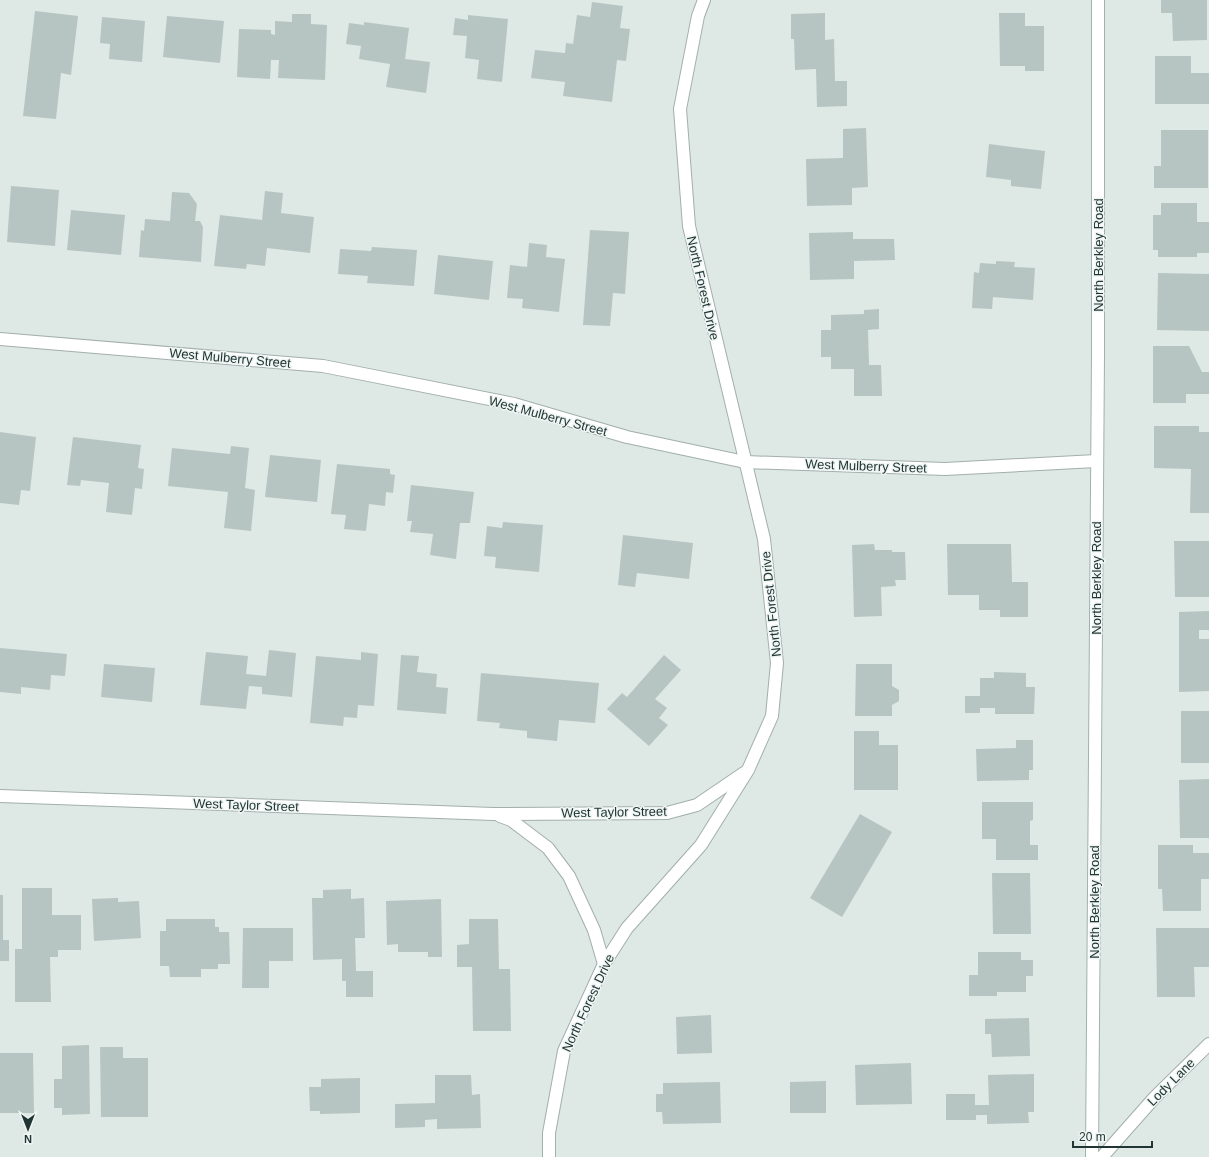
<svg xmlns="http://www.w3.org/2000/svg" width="1209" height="1157" font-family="Helvetica,sans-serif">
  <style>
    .building { fill: #b7c5c2 }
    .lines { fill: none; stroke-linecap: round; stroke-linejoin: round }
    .street-casing { stroke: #a2afac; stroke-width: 14 }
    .secondary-casing { stroke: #9fb2af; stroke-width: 14 }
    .street { stroke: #fff; stroke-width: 12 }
    .secondary { stroke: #fff; stroke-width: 12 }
    .labels { text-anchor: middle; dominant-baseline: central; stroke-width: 3; stroke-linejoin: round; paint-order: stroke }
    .street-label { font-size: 13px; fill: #213634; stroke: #eef5f3 }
  </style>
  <rect width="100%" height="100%" fill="#dee8e5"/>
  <!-- building -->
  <g class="building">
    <polygon points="1161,0 1207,0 1207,40 1173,41 1172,13 1161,13"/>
    <polygon points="592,2 623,6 620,28 630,29 626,61 617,60 612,102 563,96 565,82 531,78 535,50 565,53 566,43 573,44 577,15 590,17"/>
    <polygon points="35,11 78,16 71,75 61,73 56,119 23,116"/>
    <polygon points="825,13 825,40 834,39 835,81 847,81 847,106 817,107 816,69 795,70 794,39 791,39 791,14"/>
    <polygon points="999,13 1025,13 1025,26 1044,26 1044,71 1025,71 1025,66 1000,66"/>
    <polygon points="292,14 311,14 311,24 327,25 325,80 278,78 279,60 271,60 270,79 237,77 239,29 271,30 271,34 275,35 275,21 292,22"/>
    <polygon points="468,15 508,19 502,82 477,79 479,60 465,58 467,36 453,35 455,18 468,20"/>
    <polygon points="167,16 224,21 220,63 163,57"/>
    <polygon points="102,17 145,21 142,62 109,59 110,44 100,43"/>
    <polygon points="364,22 409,28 405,59 430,62 426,93 386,87 390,64 359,59 361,46 346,44 349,23 364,25"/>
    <polygon points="1155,56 1191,56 1191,73 1209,73 1209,104 1155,104"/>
    <polygon points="866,128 868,187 852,188 852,205 807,206 806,159 843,158 843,129"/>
    <polygon points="1161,130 1208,130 1208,188 1154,188 1154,166 1161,166"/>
    <polygon points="989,144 1045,151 1041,189 1011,186 1011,180 986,177"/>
    <polygon points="11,186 59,190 55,246 7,242"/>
    <polygon points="265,191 283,193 281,213 314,217 310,253 267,248 265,266 247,264 246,269 214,266 220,215 262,220"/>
    <polygon points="172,192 189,193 197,204 195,221 200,221 203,227 201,262 139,257 141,230 144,231 145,219 170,221"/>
    <polygon points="1161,203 1197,203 1197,222 1209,222 1209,253 1197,253 1197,257 1158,257 1158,250 1153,250 1153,215 1161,215"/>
    <polygon points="71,210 125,215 121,255 67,250"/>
    <polygon points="590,230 629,232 625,294 613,293 610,326 583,325"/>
    <polygon points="853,232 853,239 894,239 895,260 854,261 854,279 810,280 809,233"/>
    <polygon points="529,243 547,245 546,257 565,259 559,312 522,308 523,299 507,298 510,265 527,267"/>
    <polygon points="372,247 417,250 414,286 367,283 368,276 338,274 340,249 371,251"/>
    <polygon points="438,255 493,261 489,300 434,294"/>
    <polygon points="996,261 1015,262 1014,267 1035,268 1033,300 993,297 992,309 972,308 974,272 979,273 980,263 996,264"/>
    <polygon points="1158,273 1209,274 1209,331 1157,330"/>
    <polygon points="879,309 879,329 868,330 869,365 881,365 882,396 854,396 854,369 831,369 831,357 821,357 821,330 831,330 831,315 864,314 864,310"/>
    <polygon points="1153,346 1189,346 1202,372 1209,372 1209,394 1186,394 1186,403 1153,403"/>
    <polygon points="1154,426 1199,426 1199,432 1209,432 1209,513 1190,513 1191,469 1154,468"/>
    <polygon points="0,432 36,437 30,491 21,490 19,505 0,503"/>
    <polygon points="73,437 141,445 138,468 144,469 142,489 135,488 132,515 106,512 109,483 81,480 80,486 67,485"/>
    <polygon points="231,446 249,448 245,488 255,490 251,531 224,528 228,492 168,486 172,448 230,454"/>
    <polygon points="270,455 321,460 317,502 265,497"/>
    <polygon points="337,464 390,469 390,474 395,475 393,493 386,492 385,506 369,504 366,531 344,529 346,515 331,514"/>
    <polygon points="411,485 474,492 470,523 460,523 456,559 430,555 433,534 410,532 412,521 407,521"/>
    <polygon points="503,522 543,525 539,572 495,568 496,557 484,556 487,526 502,528"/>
    <polygon points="623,535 693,543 689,579 637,573 635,587 618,585"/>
    <polygon points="1174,541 1209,541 1209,597 1175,597"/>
    <polygon points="874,544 875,550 892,550 892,552 905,552 906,580 895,580 896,586 881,587 882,616 854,617 852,545"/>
    <polygon points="947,544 1011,544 1012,582 1028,582 1028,617 1000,617 1000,610 979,610 979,595 948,595"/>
    <polygon points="1209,611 1209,630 1199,630 1199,639 1209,639 1209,691 1179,692 1179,612"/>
    <polygon points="0,648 67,654 65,676 51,675 50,690 21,687 21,694 0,692"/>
    <polygon points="269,650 296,653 292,697 262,694 262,687 249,686 246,709 200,705 206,652 248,656 246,674 266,676"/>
    <polygon points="361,652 378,654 374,706 358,705 357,718 344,717 343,726 310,723 316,656 361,660"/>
    <polygon points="401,655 419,656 417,672 437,674 436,687 448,688 446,714 397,710"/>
    <polygon points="664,655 681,670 655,699 667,708 659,718 668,725 649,746 607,709 622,693 627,697"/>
    <polygon points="104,664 155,668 152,702 101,697"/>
    <polygon points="856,664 892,664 892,686 899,690 899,701 892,705 892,716 855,716"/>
    <polygon points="994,672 1026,673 1026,687 1035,687 1034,714 995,714 995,708 980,708 980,713 965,713 965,696 980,696 980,678 994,678"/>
    <polygon points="481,673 599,683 595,723 559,720 557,741 527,738 527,731 499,728 500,723 477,721"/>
    <rect x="1181" y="711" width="28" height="52"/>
    <polygon points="854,731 879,731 879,745 898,745 898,790 854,790"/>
    <polygon points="1016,740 1033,740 1033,770 1029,770 1029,780 977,781 976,749 1016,748"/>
    <polygon points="1209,779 1209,838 1180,838 1179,780"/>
    <polygon points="982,802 1033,802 1033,820 1030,821 1030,845 1038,845 1038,860 996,860 996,839 982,839"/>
    <polygon points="860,814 892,832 842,917 810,898"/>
    <polygon points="1158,845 1193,845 1193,853 1209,853 1209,879 1201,879 1201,911 1163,911 1162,889 1158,889"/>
    <polygon points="992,873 1030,873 1031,934 993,934"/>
    <polygon points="22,888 52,888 52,915 81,915 81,950 58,950 58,957 50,957 51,1002 15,1002 15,949 22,949"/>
    <polygon points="351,889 351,899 364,898 365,938 355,938 356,971 373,971 373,997 346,997 346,981 342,981 342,959 313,960 312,898 323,898 323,890"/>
    <polygon points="0,895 3,895 3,940 9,940 9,961 0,961"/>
    <polygon points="118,898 118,902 139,901 141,938 94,941 92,899"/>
    <polygon points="441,899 442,957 428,957 428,952 398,952 398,944 387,945 386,901"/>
    <polygon points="166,919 215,919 215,927 219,927 219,932 229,932 230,964 218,964 218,969 201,969 201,977 170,977 169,966 160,966 160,931 166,931"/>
    <polygon points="469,919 498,919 499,969 510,969 511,1031 473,1031 472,967 457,967 457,945 469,944"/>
    <polygon points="243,928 293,928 293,961 269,961 269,988 242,988"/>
    <polygon points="1156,928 1209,928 1209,967 1194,967 1195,997 1157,997"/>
    <polygon points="978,952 1021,952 1021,960 1033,960 1033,976 1026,976 1026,992 997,992 997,996 969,996 969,975 978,975"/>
    <polygon points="711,1015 712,1053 677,1054 676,1017"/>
    <polygon points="1029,1018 1030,1056 992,1057 991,1034 985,1034 985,1019"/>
    <polygon points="89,1045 90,1114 62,1115 62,1108 54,1108 54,1079 62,1079 62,1046"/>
    <polygon points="100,1047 123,1047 123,1058 148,1058 148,1117 101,1117"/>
    <polygon points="0,1053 33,1053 34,1113 0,1113"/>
    <polygon points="911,1063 912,1104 856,1105 855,1065"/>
    <polygon points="1034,1074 1034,1112 1028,1112 1029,1123 987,1124 987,1115 976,1115 976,1120 946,1120 946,1094 975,1094 975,1105 989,1105 988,1075"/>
    <polygon points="435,1075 471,1075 472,1095 480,1094 481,1128 437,1129 437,1119 425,1120 425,1127 395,1128 395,1104 435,1103"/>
    <polygon points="360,1078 360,1113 320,1114 320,1111 310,1111 309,1087 321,1087 321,1079"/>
    <polygon points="826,1081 826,1113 790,1113 790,1082"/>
    <polygon points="720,1082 721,1123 663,1124 662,1112 656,1112 656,1094 663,1094 663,1083"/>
  </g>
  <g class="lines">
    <!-- street casing -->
    <g class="street-casing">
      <g id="street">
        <polyline points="0,339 323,366 514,404 627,437 745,462 945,469 1096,461"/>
        <polyline points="0,796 493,814 667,813 697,805 744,773"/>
        <polyline points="500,816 511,820 548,848 569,876 594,930 604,964"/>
        <polyline points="549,1157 549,1133 564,1051 604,964 627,928 701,845 748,770 772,716 777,663 764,539 689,226 680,109 698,16 704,0"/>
        <polyline points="1102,1157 1155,1097 1209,1044"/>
      </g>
    </g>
    <!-- secondary casing -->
    <g class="secondary-casing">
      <polyline id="secondary" points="1092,1157 1098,356 1098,0"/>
    </g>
    <!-- street -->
    <use href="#street" class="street"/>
    <!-- secondary -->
    <use href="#secondary" class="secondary"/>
  </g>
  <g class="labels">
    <!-- street labels -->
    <g class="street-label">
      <text transform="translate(1098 255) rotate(-90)">North Berkley Road</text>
      <text transform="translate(703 288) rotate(77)">North Forest Drive</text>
      <text transform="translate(230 358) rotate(5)">West Mulberry Street</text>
      <text transform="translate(548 416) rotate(15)">West Mulberry Street</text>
      <text transform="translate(866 466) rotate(2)">West Mulberry Street</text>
      <text transform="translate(1096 578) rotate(-90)">North Berkley Road</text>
      <text transform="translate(771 604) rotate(-96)">North Forest Drive</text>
      <text transform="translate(246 805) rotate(2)">West Taylor Street</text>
      <text transform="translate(614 812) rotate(-1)">West Taylor Street</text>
      <text transform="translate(1094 902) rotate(-90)">North Berkley Road</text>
      <text transform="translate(588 1003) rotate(-65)">North Forest Drive</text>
      <text transform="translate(1171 1082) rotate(-45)">Lody Lane</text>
    </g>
  </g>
  <!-- north arrow -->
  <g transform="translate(28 1129) rotate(180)" stroke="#eef5f3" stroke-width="3" paint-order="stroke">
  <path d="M0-3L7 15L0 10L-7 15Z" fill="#213634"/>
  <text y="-6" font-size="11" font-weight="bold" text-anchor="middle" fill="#213634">N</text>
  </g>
  <!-- scale -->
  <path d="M1073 1141v6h79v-6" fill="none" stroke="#213634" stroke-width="2"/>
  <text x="1079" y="1141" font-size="12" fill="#213634" stroke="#eef5f3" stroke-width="3" paint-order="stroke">20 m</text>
</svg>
